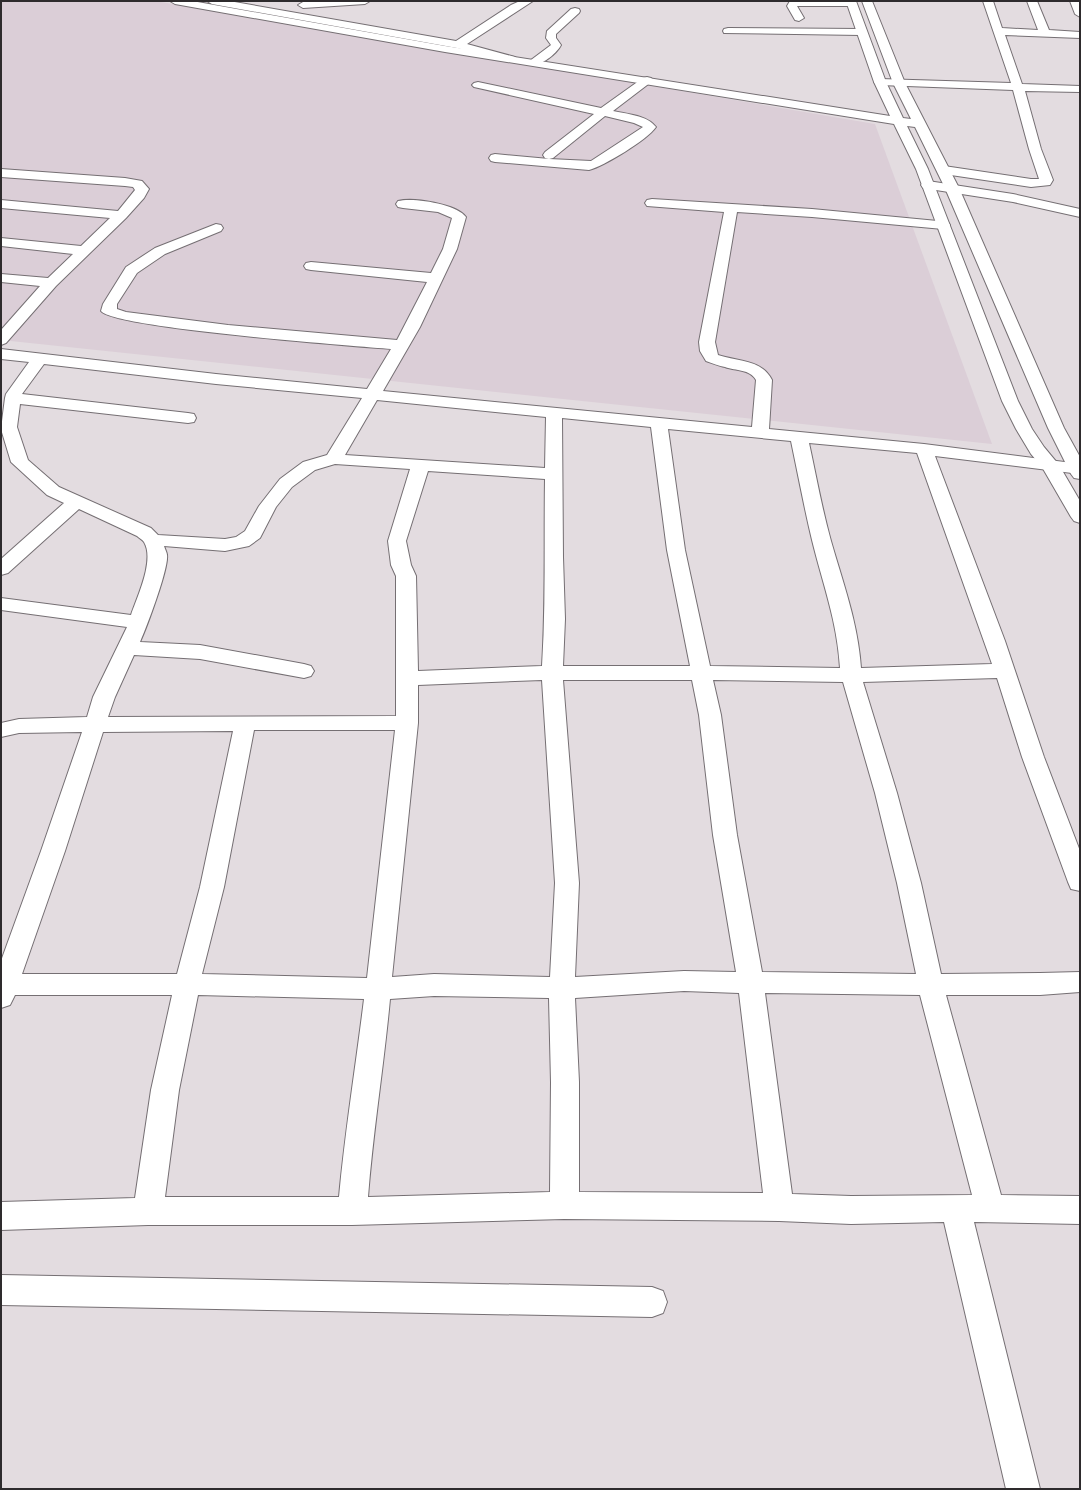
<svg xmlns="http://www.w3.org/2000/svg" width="1081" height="1490" font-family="'DM Sans',sans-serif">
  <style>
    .built { fill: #dbced7 }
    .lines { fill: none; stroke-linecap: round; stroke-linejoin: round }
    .minor-casing { stroke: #756f73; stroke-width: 2 }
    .major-casing { stroke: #756f73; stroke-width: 2 }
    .minor { fill: #fff; fill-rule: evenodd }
    .major { fill: #fff; fill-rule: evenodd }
  </style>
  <rect width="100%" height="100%" fill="#e3dce0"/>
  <!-- built -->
  <polygon class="built" points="1,1 155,1 875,124 992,444 1,340"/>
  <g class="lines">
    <!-- minor casing -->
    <g class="minor-casing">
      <g id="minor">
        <polygon points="207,1 229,1 456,41 511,5 520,1 533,1 467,44 515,57 517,59 511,62 457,48 212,4"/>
        <polygon points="318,1 370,1 365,4 303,8 298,5 303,2"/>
        <polygon points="790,1 855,1 856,3 851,6 797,6 804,18 799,21 795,20 787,6"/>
        <polygon points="983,1 993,1 1002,28 1038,30 1027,1 1037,1 1049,30 1080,32 1080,38 1005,35 1022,84 1080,86 1080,92 1025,91 1041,149 1053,180 1050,185 1031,187 944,174 939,173 938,170 939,167 944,166 1031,179 1039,179 1029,149 1013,90 880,85 876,84 874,82 876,80 880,79 1011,83"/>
        <polygon points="1070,1 1080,1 1080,17 1075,14"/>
        <path d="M575,8l4,1 1,2 -1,2 -23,21v4l5,7c-4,8 -20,22 -30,19l-2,-2 2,-2 20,-15 -5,-7 1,-7 24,-22z"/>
        <polygon points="728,28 861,29 866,32 861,35 724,33 723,31 724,29"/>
        <path d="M647,77l4,1 2,2 -2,2 -38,29c13,3 34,4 43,16 -9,13 -52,39 -67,43l-94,-8 -4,-1 -2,-3 2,-3 4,-1 54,5 -4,-1 -2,-3 2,-3 49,-38 -120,-27 -2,-2 2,-2 4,-1 123,26 42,-30zM605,116l29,7 9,4 -52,34 -42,-2 4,-1z"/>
        <polygon points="1,169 125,178 142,181 149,189 144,198 126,218 56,286 6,343 1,345 1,330 40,286 1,282 1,274 48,278 73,254 1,246 1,238 81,246 110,218 1,208 1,200 118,211 135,190 133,187 125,186 1,177"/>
        <polygon points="928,181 1013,194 1080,209 1080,217 1013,202 923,188 921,185 923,182"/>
        <path d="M652,199l160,10 136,13 2,3 -2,3 -5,1 -131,-12 -75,-5 -22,130 3,13c21,7 43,4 54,25l-3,49 155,15 156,20v10l-145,-18 70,185 39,116 36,94v40l-9,-2 -3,-7 -46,-125 -25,-79 -134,4 34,111 24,90 20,91 99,-1 40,-1v20l-40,3h-94l55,200 79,1v28l-106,-2 66,267h-34l-62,-267 -93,2 -72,-3 -215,-2 -212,6h-204l-147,5v-28l134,-4 16,-108 21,-95h-157l-5,10 -9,3v-47l40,-110 41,-119 -63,1 -18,4v-14l18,-4 68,-2 6,-20 34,-70 -126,-17v-12l130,17c6,-18 24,-55 13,-73 -1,-2 -5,-4 -7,-6l-58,-27 -71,64 -7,2v-16l63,-56 -17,-8 -36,-33 -10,-33 4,-31 1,-4 23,-32 -28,-3v-10l215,25 151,15 24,-40c-36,-3 -278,-21 -290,-38l2,-7 23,-37 29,-19 61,-24 5,1 2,3 -2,3 -56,23 -28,19 -20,31v5l9,3 102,13 169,15 30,-58 -116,-12 -5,-1 -2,-3 2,-3 5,-1 120,11 12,-24 9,-31 -14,-6 -35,-4 -5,-1 -2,-3 2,-3c15,-4 59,3 68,16l-9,32 -37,78 -37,64 369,36 4,-47c-6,-11 -20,-9 -31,-13 -6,-1 -13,-4 -19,-6l-6,-10 -1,-9 25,-130 -77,-6 -2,-3 2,-3zM44,364l172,20 146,14 -35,57 -24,7 -23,17 -21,27 -14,25 -9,6 -11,2 -67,-4 -7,-7 -92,-41 -31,-27 -11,-33 3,-23 168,19 6,-1 2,-4 -2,-4 -6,-1 -166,-19zM377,400l169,17 -1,51 -200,-13zM562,418l89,9 16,123 23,116h-127l2,-47 -2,-62zM668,429l123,12c7,33 13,66 21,99 11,45 25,80 28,128l-130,-2 -25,-116zM809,443l108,10 75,211 -131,4c-3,-45 -18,-85 -30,-127 -9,-32 -15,-66 -22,-98zM335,464l75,5 -22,72 3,24 5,11v140l-288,1 7,-20 19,-42 66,4 104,19 7,-2 3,-5 -3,-5 -7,-2 -104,-19 -60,-3c6,-13 29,-74 27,-87 0,-2 -2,-6 -3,-9l61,5 24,-5 11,-8 16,-31 16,-20 23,-17zM428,471l117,8c-1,62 1,125 -3,187l-124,5 -2,-95 -5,-11 -5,-24zM542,680l13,203 -5,94 -116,-3 -42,3 26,-254v-38zM563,680h129l7,35 14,120 23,137 -52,-1 -109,6 4,-94zM713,680l130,2 32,111 22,90 19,91 -154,-2 -25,-137 -16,-120zM254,730h141l-28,248 -165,-4 22,-87zM233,731l-33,156 -23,87h-155l43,-123 38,-119zM684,991l55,2 24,200 -184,-1v-110l-4,-84zM765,993l155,2 52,200 -121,1 -59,-2zM198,995l166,4c-8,66 -19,132 -25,198h-174l14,-107zM434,996l115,2 2,84 -1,110 -182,5c5,-66 16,-132 22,-198z"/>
        <polygon points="1,1275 652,1287 663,1291 667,1302 663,1313 652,1317 1,1305"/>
      </g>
    </g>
    <!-- major casing -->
    <g class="major-casing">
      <polygon id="major" points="170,1 192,1 445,46 890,116 874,82 846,1 856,1 886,82 903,118 911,119 893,83 862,1 872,1 905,83 959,188 1064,428 1080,457 1080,479 1074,478 1071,474 1048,428 945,188 915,127 907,126 928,169 1018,401 1032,429 1044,447 1059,465 1080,501 1080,523 1074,521 1071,517 1042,467 1031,454 1016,429 1002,401 916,169 894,124 445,52 175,4"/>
    </g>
    <!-- minor -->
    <use href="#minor" class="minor"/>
    <!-- major -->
    <use href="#major" class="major"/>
  </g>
  <!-- border -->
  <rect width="1081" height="1490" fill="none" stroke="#2e2b2d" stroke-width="4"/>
</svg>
